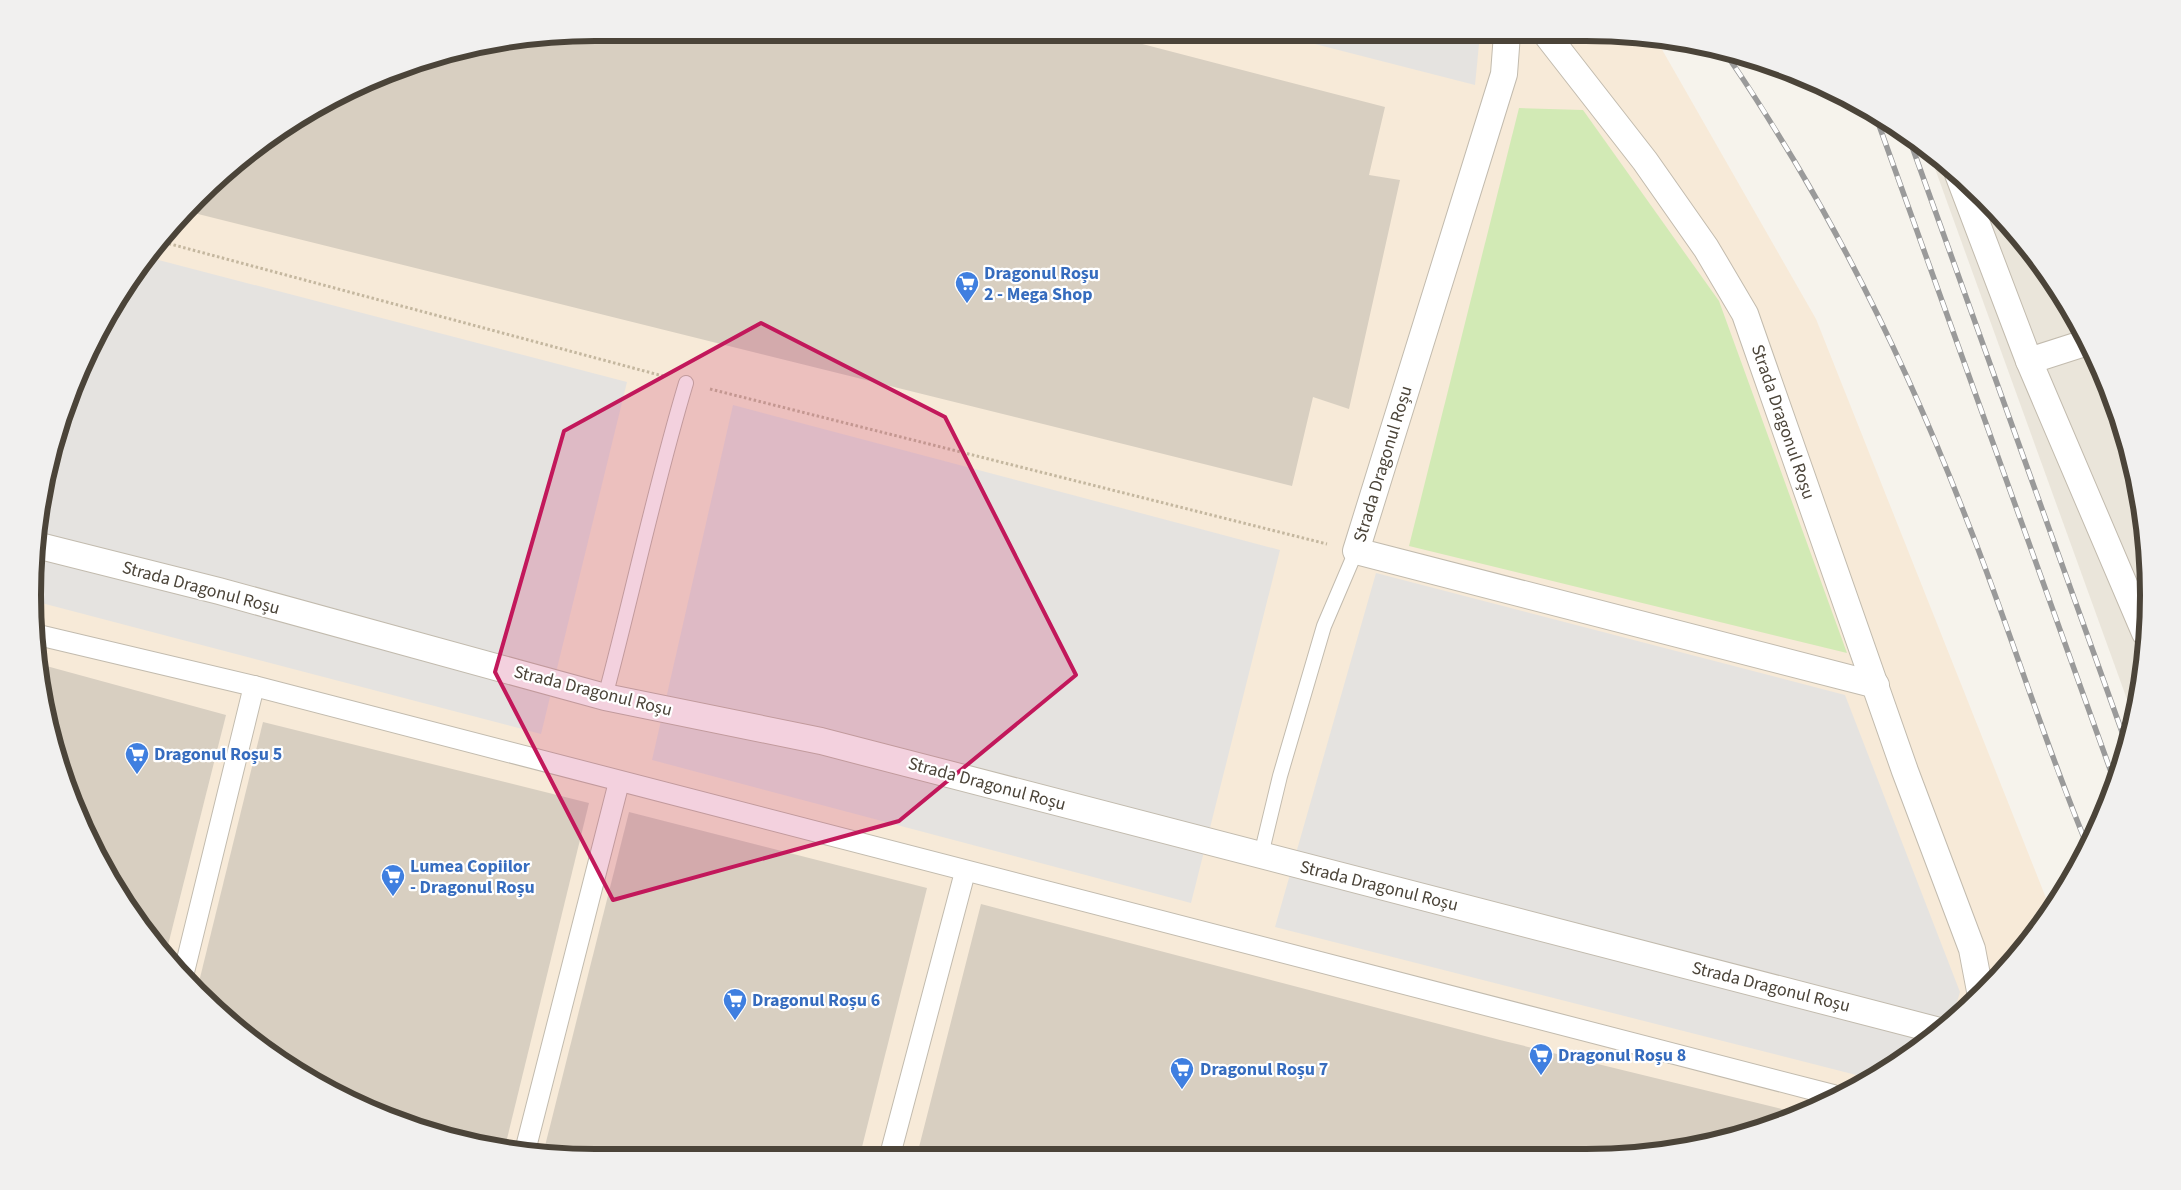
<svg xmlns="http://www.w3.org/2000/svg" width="2181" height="1190" font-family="'Source Sans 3',sans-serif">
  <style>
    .residential { fill: #eae5da }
    .commercial { fill: #f7ead8 }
    .green { fill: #d2eab5 }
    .parking { fill: #e5e3e0 }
    .building { fill: #d8cfc1 }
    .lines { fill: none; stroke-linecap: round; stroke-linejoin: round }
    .service-casing { stroke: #c2bbae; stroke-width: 16 }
    .pedestrian-casing { stroke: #c2bbae; stroke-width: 22 }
    .minor-casing { stroke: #c2bbae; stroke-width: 28 }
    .path { stroke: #c4b79f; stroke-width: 3; stroke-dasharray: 2.5 2.5; stroke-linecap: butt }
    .service { stroke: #fff; stroke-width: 14 }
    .pedestrian { stroke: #fff; stroke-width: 20 }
    .minor { stroke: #fff; stroke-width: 26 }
    .rail-casing { stroke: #9a9a9a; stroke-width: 5.5 }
    .rail { stroke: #fff; stroke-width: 4; stroke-dasharray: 11; stroke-linecap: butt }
    .marked { fill: #c2185b; fill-opacity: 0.2; stroke: #c2185b; stroke-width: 4; stroke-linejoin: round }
    .labels { text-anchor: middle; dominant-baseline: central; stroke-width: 4.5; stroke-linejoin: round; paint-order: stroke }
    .shop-label { font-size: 18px; font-weight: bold; fill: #366cbe; stroke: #fff; text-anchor: start }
    .street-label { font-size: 18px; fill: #4b4439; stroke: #fff }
    .rim { fill: none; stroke: #4b4439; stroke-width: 6 }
  </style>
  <rect width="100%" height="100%" fill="#f6f3ec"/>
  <!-- residential -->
  <polygon class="residential" points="1929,152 1957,172 2032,252 2090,346 2129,449 2147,558 2144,668 2133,716"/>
  <!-- commercial -->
  <polygon class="commercial" points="595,33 1622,34 1656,39 1816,319 2050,908 2009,966 1898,1063 1767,1128 1659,1153 559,1156 449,1138 314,1082 252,1041 172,966 127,907 75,811 52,740 34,632 34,558 52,450 75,379 127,283 172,224 252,149 314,108 414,62"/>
  <!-- green -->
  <polygon class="green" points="1519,108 1583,110 1719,301 1847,653 1409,546"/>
  <!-- parking -->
  <g class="parking">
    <polygon points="1272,33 1480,34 1475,85"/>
    <polygon points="147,257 627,382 541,734 34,601 34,558 52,450 75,379 127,283"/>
    <polygon points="733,405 1280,550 1191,903 652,760"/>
    <polygon points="1376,573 1845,695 1960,992 1953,1015 1898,1063 1868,1078 1275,927"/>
  </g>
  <!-- building -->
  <g class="building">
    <polygon points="595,32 1100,33 1385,107 1369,175 1400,180 1349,409 1313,397 1292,486 186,211 252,149 314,108 414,62 486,43"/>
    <polygon points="1992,209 2006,225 1999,228"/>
    <polygon points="39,664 226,715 165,957 127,907 75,811 52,740"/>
    <polygon points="263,722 589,803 505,1147 449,1138 314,1082 252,1041 197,990"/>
    <polygon points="629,812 927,888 860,1155 558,1156 543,1154"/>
    <polygon points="981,904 1500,1040 1798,1113 1767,1128 1659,1153 917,1155"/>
  </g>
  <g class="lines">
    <!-- service casing -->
    <g class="service-casing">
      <g id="service">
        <path d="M605,697c28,-105 50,-211 81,-314"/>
        <polyline points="1261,855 1280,776 1324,626 1356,551"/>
      </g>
    </g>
    <!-- pedestrian casing -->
    <g class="pedestrian-casing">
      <g id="pedestrian">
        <polyline points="34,634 254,686 1833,1095"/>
        <polyline points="183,976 254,686"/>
        <polyline points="525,1151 619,782"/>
        <polyline points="890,1155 965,872"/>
      </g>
    </g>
    <!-- minor casing -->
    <g class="minor-casing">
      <g id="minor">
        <polyline points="1507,34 1504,74 1356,551 1876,685"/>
        <polyline points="1546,34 1645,161 1706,248 1745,314 1905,771 1972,949 1980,991"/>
        <polyline points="1958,174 2029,361 2145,633"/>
        <polyline points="2029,361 2088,342"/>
        <polyline points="36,545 219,591 605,697 821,741 1936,1030"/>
      </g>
    </g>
    <!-- path -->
    <g class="path">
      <polyline points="159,241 663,376"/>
      <polyline points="710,389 1327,544"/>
    </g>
    <!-- service -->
    <use href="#service" class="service"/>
    <!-- pedestrian -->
    <use href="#pedestrian" class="pedestrian"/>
    <!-- minor -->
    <use href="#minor" class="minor"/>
    <!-- rail casing -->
    <g class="rail-casing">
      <g id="rail">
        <path d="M1723,50c26,36 49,74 72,112 68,114 125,236 173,361 42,106 75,216 119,322"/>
        <polyline points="1875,114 2115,783"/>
        <polyline points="1909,138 2126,743"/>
      </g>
    </g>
    <!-- rail -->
    <use href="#rail" class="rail"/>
  </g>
  <!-- marked area -->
  <path class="marked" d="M761,323l184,94 131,258 -177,146 -286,79 -118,-228 69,-241z"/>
  <!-- icons -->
  <defs>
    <g id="supermarket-pin" transform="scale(1.25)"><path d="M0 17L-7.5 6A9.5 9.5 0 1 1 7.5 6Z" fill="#3f7fe0" stroke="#fff"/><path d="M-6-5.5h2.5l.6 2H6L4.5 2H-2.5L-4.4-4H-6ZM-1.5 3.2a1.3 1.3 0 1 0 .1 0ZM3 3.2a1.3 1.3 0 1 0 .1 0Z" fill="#fff"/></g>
  </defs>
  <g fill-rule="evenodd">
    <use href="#supermarket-pin" x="967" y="283"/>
    <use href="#supermarket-pin" x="137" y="754"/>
    <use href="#supermarket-pin" x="393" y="876"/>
    <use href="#supermarket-pin" x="735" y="1000"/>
    <use href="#supermarket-pin" x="1541" y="1055"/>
    <use href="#supermarket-pin" x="1182" y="1069"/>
  </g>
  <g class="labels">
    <!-- shop labels -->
    <g class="shop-label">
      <text x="984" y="273">Dragonul Roșu<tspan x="984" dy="21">2 - Mega Shop</tspan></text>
      <text x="154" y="754">Dragonul Roșu 5</text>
      <text x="410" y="866">Lumea Copiilor<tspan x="410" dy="21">- Dragonul Roșu</tspan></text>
      <text x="752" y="1000">Dragonul Roșu 6</text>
      <text x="1558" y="1055">Dragonul Roșu 8</text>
      <text x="1200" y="1069">Dragonul Roșu 7</text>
    </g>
    <!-- street labels -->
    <g class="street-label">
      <text transform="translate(1783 422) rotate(71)">Strada Dragonul Roșu</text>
      <text transform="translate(1383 464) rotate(-73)">Strada Dragonul Roșu</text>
      <text transform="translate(201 588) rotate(15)">Strada Dragonul Roșu</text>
      <text transform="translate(593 691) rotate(14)">Strada Dragonul Roșu</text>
      <text transform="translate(987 784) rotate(15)">Strada Dragonul Roșu</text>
      <text transform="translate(1379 886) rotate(14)">Strada Dragonul Roșu</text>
      <text transform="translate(1771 987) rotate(14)">Strada Dragonul Roșu</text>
    </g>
  </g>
  <!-- crop -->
  <path d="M0 0H2181V1190H0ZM595 41H1586A554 554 0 0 1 2140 595V595A554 554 0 0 1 1586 1149H595A554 554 0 0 1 41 595V595A554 554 0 0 1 595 41Z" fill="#f1f0ef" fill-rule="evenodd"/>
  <path class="rim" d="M595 41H1586A554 554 0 0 1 2140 595V595A554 554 0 0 1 1586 1149H595A554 554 0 0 1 41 595V595A554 554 0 0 1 595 41Z"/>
</svg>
